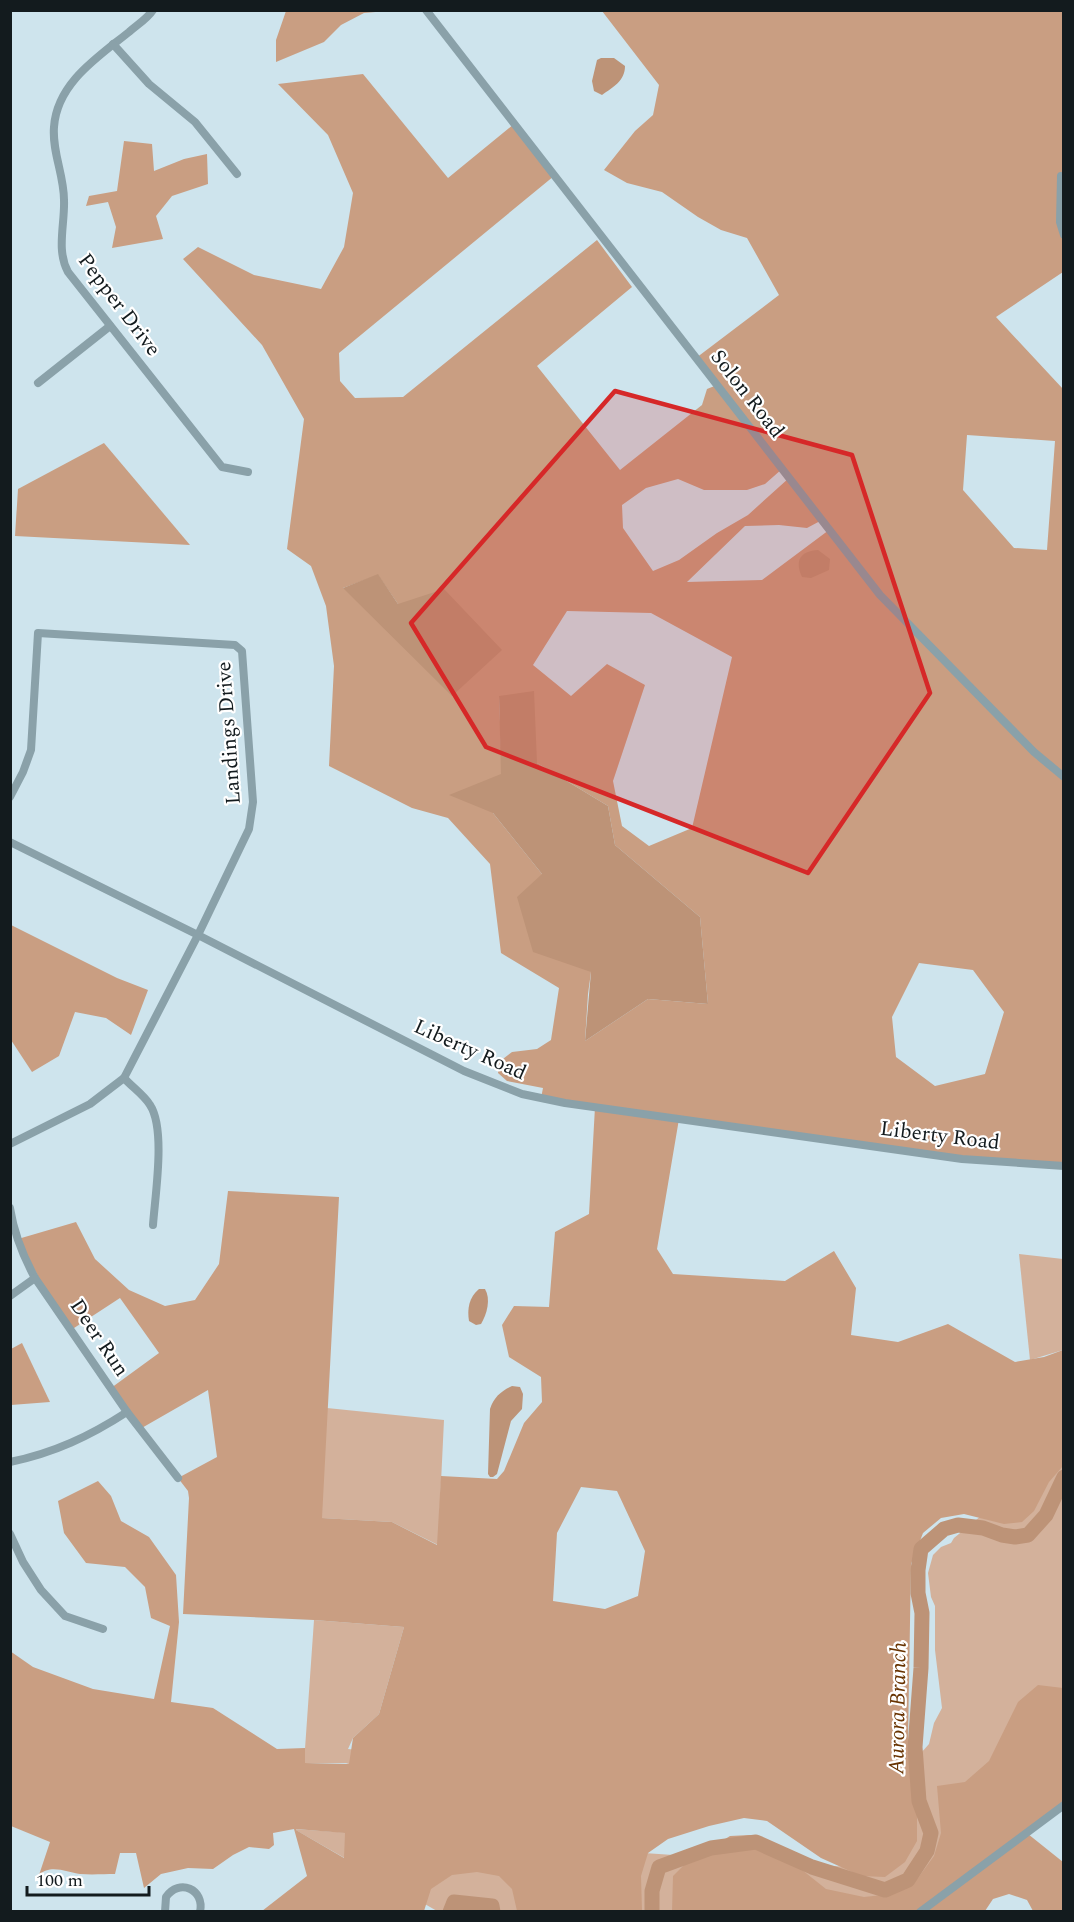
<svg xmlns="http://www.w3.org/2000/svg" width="1074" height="1922" font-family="Spectral,serif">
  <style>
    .green { fill: #d3b19b }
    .forest { fill: #c99e82; fill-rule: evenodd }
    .water { fill: #bd9377 }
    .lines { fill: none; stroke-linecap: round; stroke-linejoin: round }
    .river { stroke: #bd9377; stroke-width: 15 }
    .minor { stroke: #8aa1a9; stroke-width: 8 }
    .marked { fill: #d62828; fill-opacity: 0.2; stroke: #d62828; stroke-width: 4.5; stroke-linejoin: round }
    .labels { text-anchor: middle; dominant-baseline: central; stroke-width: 4.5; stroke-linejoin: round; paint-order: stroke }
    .street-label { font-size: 21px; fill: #131b1e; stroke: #fff }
    .water-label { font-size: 22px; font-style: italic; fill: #683301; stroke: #fff }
  </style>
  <rect width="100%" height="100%" fill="#cee4ed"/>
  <!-- green -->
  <g class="green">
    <polygon points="1019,1254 1063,1259 1063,1350 1030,1360"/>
    <polygon points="327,1408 444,1420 438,1545 392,1522 321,1518"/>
    <polygon points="1063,1453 1063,1809 924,1911 437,1911 294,1829 580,1849 346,1763 304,1763 314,1620 404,1627 379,1714 353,1738 348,1749 389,1753 615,1851 878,1869 904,1772 929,1744 934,1723 942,1708 935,1650 935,1606 931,1597 928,1573 933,1555 941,1547 951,1543 954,1538 1042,1466"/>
  </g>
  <!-- forest -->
  <g class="forest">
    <polygon points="286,11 286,10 387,11 364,13 341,25 324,42 276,62 276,40"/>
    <path d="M602,11h461l1,162 -3,3 2,96 -67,45 67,72v777h-27l-357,-47 -22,130 16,25 112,7 49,-30 22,37 -5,47 47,7 50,-18 67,38 29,-5 19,-7v116l-14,16 -15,29 -12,11 -18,2 -40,-10 -23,4 -18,15 -12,31 -3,175 9,76v26l-12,21 -20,15 -24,-1 -40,-18 -54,-37 -23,-3 -35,8 -41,13 -20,14 -7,23 1,35h-125l-5,-22 -13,-13 -22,-4 -25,3 -21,14 -7,22h-162l45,-35 -13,-47 -21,4 1,12 -5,4 -20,-2 -16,8 -20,14 -25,-1 -27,6 -17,14 -8,-35h-16l-5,21c-11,0 -23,1 -35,0 -13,-2 -30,-10 -41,1l11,-33 -39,-16 -1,-175 23,16 60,22 61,10 16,-73 -19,-8 -6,-31 -20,-20 -39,-4 -22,-30 -6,-32 40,-20 13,15 10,25 28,16 27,38 3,47 -8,80 42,6 64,41 28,-1v15l44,1 4,-26 26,-24 25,-87 -90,-7 -131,-6 6,-116 -1,-7 -10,-13 39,-21 -9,-67 -68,39 -29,-41 48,-35 -39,-55 -49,32 -19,-28 -34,-63 58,-17 19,37 34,31 36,16 30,-6 24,-36 9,-73 111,6 -17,321 70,4 45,23 4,-69 56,3 7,-8 20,-48 18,-21 -1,-25 -32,-20 -7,-32 12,-19 35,1 6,-75 34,-18 6,-107 -54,-9 2,-10 -36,-7 -9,-8 1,-11 13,-10 25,-3 14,-9 8,-52 -58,-35 -11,-89 -42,-46 -36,-10 -83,-42 5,-100 -8,-60 -15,-40 -24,-17 17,-130 -42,-74 -79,-86 15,-12 56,28 67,14 23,-42 9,-54 -25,-58 -50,-51 85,-10 85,104 66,-54 40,52 -215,177 1,28 15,17 48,-1 194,-157 35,47 -95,79 83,104 82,-65 5,-16 10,-4 -21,-27 83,-63 -32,-57 -26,-8 -23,-13 -36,-25 -35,-9 -23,-13 31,-39 18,-16 6,-30zM967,435l88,6 -8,109 -33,-2 -51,-58zM782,469l7,9 -41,37 -31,18 -38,27 -26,11 -30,-43 -1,-23 24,-17 32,-9 26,11h43l18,-6zM822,520l7,10 -67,50 -75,2 58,-56 34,-1 28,3zM378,575l20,29 -55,-16zM567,611l84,2 81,44 -40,171 -43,18 -27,-20 -9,-45 32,-96 -38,-21 -36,32 -38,-31zM499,696l38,67 71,43 7,39 85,72 8,87 -60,-5 -63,42 3,-47 3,-22 -49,-98 -49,-61 9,-39zM919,963l54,7 31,42 -19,62 -50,12 -39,-29 -4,-40zM581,1487l36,4 28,60 -7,45 -33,13 -52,-8 4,-68zM296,1829l49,4 -1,25 -48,-28z"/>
    <polygon points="124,141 152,144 154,171 184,159 207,154 208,184 172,196 156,216 163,239 112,248 116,227 108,202 86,206 89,196 117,191"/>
    <polygon points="104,443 190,545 15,536 18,489"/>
    <polygon points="11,925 117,978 148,990 131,1035 106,1018 75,1012 59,1056 32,1072 11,1040"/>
    <polygon points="22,1343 50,1402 11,1405 11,1349"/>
    <polygon points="1038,1685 1063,1688 1063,1805 1028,1834 1063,1862 1063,1911 1033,1911 1027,1900 1009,1894 993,1899 985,1911 672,1912 673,1876 686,1863 730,1836 750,1835 767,1842 826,1889 864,1897 892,1894 918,1878 934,1856 941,1833 937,1786 965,1782 989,1761 1018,1702"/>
    <path d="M474,1899l15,2 9,10h-43c2,-10 10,-11 19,-12z"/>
  </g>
  <!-- water -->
  <g class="water">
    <path d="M601,58h13l11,8c0,15 -12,21 -23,29l-8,-4 -2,-10 5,-21z"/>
    <path d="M818,550l12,9 -1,11 -18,8 -9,-1c-8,-17 -1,-26 16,-27z"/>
    <polygon points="378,574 398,604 444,589 502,650 452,696 343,588"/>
    <polygon points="534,691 537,763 608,806 615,845 700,917 708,1004 648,999 585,1041 591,972 533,952 517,897 542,874 493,813 449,795 501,774 499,696"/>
    <path d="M479,1289h6c6,10 2,25 -4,35l-5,1 -7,-4c-2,-12 0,-24 10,-32z"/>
    <path d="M512,1386l8,1 3,7 -1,15 -11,12 -14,53 -4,3h-3l-2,-3 2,-65c4,-12 11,-18 22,-23z"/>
  </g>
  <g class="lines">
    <!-- river -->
    <g class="river">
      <polyline points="450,1912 454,1902 492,1906 493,1912"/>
      <polyline points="652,1912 652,1891 659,1867 711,1848 756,1842 812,1867 885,1890 908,1880 927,1851 931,1833 919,1801 915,1747 921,1668 922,1613 918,1593 918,1570 921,1549 944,1529 958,1525 983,1528 1002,1535 1015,1537 1028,1535 1046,1515 1064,1477"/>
    </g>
    <!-- minor -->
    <g class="minor">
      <path d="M153,10c-6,9 -16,15 -24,22 -31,25 -72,51 -75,95 -2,25 10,48 10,73 1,24 -8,50 4,72l154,195 26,5"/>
      <polyline points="426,10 880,595 1034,752 1064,777"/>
      <polyline points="113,44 149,84 195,122 237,174"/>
      <polyline points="1061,176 1060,222 1064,235"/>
      <polyline points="38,383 110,326"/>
      <polyline points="10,797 23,772 31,750 38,633 235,645 242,651 253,802 249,829 198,935 124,1078 90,1104 10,1144"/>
      <polyline points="10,842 198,935 464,1071 522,1094 565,1103 962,1159 1064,1166"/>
      <path d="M124,1078c8,9 20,17 26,27 16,24 5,91 3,120"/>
      <path d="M10,1208c4,26 13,48 25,70l92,134 51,66"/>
      <polyline points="10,1296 35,1278"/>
      <path d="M10,1462c44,-9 80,-26 117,-50"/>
      <polyline points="10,1534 23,1562 41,1590 65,1616 103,1629"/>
      <path d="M165,1912l1,-15c13,-19 39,-8 34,15"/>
      <polyline points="920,1912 1064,1805"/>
    </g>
  </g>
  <!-- marked area -->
  <path class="marked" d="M615,391l237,64 78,238 -122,180 -322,-126 -75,-124z"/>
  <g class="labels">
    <!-- street labels -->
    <g class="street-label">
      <text transform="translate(119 305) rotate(53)">Pepper Drive</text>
      <text transform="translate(747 394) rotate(52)">Solon Road</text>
      <text transform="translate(229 733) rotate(-94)">Landings Drive</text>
      <text transform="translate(470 1050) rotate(24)">Liberty Road</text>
      <text transform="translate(940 1136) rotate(7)">Liberty Road</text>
      <text transform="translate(99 1338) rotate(56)">Deer Run</text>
    </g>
    <!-- water labels -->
    <g class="water-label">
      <text transform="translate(898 1708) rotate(-89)">Aurora Branch</text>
    </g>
  </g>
  <!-- border -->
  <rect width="1074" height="1922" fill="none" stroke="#131b1e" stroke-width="24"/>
  <!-- scale -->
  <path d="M27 1886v9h122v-9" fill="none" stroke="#131b1e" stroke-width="3"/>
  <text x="36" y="1886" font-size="18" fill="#131b1e" stroke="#ffffff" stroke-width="4.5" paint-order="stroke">100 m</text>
</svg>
